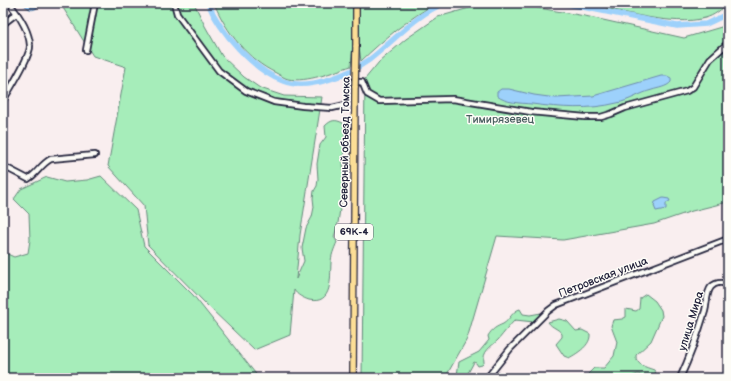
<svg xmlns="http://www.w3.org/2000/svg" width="731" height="381" font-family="'Balsamiq Sans',sans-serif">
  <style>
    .green { fill: #a6edba; stroke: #64887a }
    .water { fill: #9dd1fb; stroke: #6c8bae }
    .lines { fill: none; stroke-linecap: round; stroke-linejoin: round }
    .river { stroke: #9dd1fb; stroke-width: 5.5 }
    .minor-casing { stroke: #22223b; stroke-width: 8 }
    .major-casing { stroke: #22223b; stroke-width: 8 }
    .minor { stroke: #fdfcf7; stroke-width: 4.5 }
    .major { stroke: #fcde96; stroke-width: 5.5 }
    .major-bridge-casing { stroke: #22223b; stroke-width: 8; stroke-linecap: butt }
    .major-bridge { stroke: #fcde96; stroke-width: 5.5 }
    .labels { text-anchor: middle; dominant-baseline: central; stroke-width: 3; stroke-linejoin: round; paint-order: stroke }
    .shield { fill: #fdfcf7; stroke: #646373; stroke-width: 1 }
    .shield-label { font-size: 10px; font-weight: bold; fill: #22223b }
    .park-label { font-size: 11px; fill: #4a5f61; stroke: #fdfcf7 }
    .street-label { font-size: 11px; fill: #22223b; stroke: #fdfcf7 }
  </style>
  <rect width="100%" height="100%" fill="#f9eeef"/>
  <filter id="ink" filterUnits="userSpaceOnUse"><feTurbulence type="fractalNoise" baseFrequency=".025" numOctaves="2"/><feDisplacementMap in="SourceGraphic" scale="8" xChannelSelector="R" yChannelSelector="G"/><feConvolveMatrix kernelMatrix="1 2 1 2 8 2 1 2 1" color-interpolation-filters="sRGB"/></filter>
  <g filter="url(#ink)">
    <!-- green -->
    <g class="green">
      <path d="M60,3h134l11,23 17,30 22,21 16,11 24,8 38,1 -22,138 -4,44 8,-18 -2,-13 4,-20 6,-11 2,-10 -1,-9 1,-7 3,-5 1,-7 -1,-15 3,-19 6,-8 -1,-11c6,-6 10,-7 18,-3l2,9 -2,29 1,20 -6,42 -4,14 3,5c-3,7 -6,14 -6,21 -1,15 2,42 -22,37 -6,-2 -12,-5 -15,-10l-4,45 -36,15 -45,-43 -61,-62 -4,-39 -36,-40 18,-99 -33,-11z"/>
      <path d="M214,3h139v44l-2,19c-18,6 -44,17 -63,13 -4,-1 -8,-4 -12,-6 -28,-13 -50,-41 -62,-70z"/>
      <path d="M359,3h78c-28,15 -53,36 -76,58l-2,-14z"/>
      <polygon points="510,3 585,16 684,38 728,25 728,202 692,211 654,224 563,240 497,236 467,339 445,378 362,378 365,79 379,62 406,39 438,17 483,4"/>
      <path d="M587,3h141c-6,6 -14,13 -23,15 -31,9 -87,-7 -118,-15z"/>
      <polygon points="101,176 136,210 144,246 193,295 259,378 3,378 3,252 14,257 28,253 30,240 29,214 14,199 21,189 47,177 65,182 87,180"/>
      <path d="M646,294l9,7 6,9 1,6 -11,25 -15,14c-1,10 10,12 18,15l2,3c-7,6 -11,4 -18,1l-5,2 -1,2h-48l10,-10h10l10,-12 3,-14 -6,-16 2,-6 9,-1 4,-2v-8l10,2 3,-2 1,-11z"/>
      <path d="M520,309l3,5 7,1 11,-2 1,2 -8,7 -19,-2c-6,6 -11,13 -17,20 -7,7 -16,11 -14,23l-2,2 -4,1 -2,-3 -2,-1 -6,11 -5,5h-3l-3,-3 2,-13 20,-10 10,-12 -1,-4c4,-7 8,-9 15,-12 7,-4 9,-13 17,-15z"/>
      <path d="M559,319l8,2 9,10 6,-1 8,4c1,11 -12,19 -21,24l-5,-2 -8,-12 6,-7v-3c-4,-6 -10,-6 -14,-12z"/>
    </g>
    <!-- water -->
    <g class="water">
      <path d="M21,3h16v5c-7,5 -10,-2 -16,-5z"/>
      <path d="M661,76h6l4,2v4c-4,5 -13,6 -19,8 -12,3 -23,11 -35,13 -28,7 -56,5 -85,1 -12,-1 -26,-1 -35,-8v-4l4,-3h8l25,6 22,3 37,-2z"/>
      <polygon points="663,198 669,199 670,201 666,203 666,209 656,211 654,206 655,202"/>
    </g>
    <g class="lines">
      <!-- river -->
      <g class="river">
        <path d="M208,3c12,29 45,67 75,78 25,10 65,-6 86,-21 24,-18 47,-46 76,-57"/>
        <polyline points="563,3 677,26 706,24 723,16 728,11"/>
      </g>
      <!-- minor casing -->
      <g class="minor-casing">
        <g id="minor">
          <polyline points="174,3 177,14 219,71 246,91 274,102 303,106 332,108 345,105"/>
          <polyline points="3,24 16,14"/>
          <polyline points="86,50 95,3"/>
          <polyline points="349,82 362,82 367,94 379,101 453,99 531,112 585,117 601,117 611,114 625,108 687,91 693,87 710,59 728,43"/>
          <path d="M3,101c6,-11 28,-45 27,-56 -1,-15 -12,-31 -21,-42"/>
          <path d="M3,166l25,13c9,-5 13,-15 23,-20l44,-4"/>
          <polyline points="487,378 510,349 548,311 556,305 728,239"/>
          <path d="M680,378c10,-21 18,-44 25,-67 2,-7 1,-18 6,-24 5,-5 10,-5 17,-3"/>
        </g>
      </g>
      <!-- major casing -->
      <g class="major-casing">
        <g id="major">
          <polyline points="356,47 356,3"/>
          <polyline points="353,378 355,86"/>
        </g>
      </g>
      <!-- minor -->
      <use href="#minor" class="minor"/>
      <!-- major -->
      <use href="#major" class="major"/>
      <!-- major-bridge casing -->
      <g class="major-bridge-casing">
        <polyline id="major-bridge" points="355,86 356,47"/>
      </g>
      <!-- major-bridge -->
      <use href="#major-bridge" class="major-bridge"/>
    </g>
  </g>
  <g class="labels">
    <!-- shield labels -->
    <rect class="shield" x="335" y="224" width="38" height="16" rx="3"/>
    <g class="shield-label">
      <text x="354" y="232">69К-4</text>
    </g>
    <!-- park labels -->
    <g class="park-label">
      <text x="500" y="119">Тимирязевец</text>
    </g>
    <!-- street labels -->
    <g class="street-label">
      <text transform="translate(345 142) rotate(-89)">Северный объезд Томска</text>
      <text transform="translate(603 277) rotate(-21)">Петровская улица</text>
      <text transform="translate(691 321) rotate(-73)">улица Мира</text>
    </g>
  </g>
  <!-- margin -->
  <rect width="731" height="381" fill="none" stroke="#fdfcf7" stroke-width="16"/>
  <rect x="8" y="8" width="715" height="365" fill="none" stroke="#22223b" stroke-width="1.5" filter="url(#ink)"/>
</svg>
